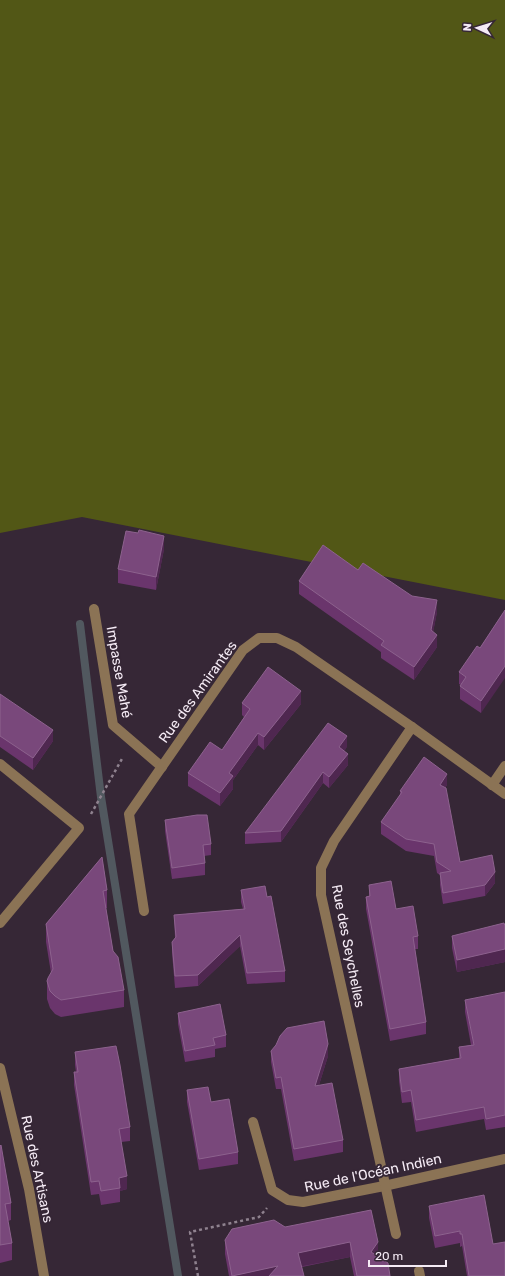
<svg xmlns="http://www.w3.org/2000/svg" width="505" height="1276" font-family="Rubik,sans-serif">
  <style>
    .green { fill: #525716 }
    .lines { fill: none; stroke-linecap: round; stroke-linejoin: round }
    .stream { stroke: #51585f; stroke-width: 8 }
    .path { stroke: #8f828f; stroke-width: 2.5; stroke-dasharray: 3 3; stroke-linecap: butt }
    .minor { stroke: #8b7355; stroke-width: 10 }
    .wall { fill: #6a356c }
    .shaded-wall { fill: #4f2750 }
    .building { fill: #79487b; stroke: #8d628e }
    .labels { text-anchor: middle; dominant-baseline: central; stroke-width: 4; stroke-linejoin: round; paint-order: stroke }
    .street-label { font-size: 14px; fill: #f5ebf5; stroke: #362736 }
  </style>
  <rect width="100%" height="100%" fill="#362736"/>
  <!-- green -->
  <polygon class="green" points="0,0 505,0 505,600 82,517 0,533"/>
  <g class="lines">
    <!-- stream -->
    <polyline class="stream" points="80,624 101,797 178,1276"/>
    <!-- path -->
    <g class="path">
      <polyline points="91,814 123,757"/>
      <polyline points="198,1276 190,1232 259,1217 267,1208"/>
    </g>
    <!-- minor -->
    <g class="minor">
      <polyline points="94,609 113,725 162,767"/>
      <polyline points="0,764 79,828 0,923"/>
      <polyline points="492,785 505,766"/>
      <polyline points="144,911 129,814 243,650 259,638 277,638 296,647 412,727"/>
      <polyline points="0,1068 29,1189 44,1276"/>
      <polyline points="253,1122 272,1190 288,1200 303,1202 384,1186 505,1159"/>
      <polyline points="396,1234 321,895 321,868 334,841 412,727 505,794"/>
      <polyline points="419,1271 420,1276"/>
    </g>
  </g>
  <!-- wall -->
  <g class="wall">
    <polygon points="164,549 156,590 118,583 118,569"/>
    <polygon points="299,581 437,612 433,632 437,647 414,680 381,658 381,652 299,594"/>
    <polygon points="505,610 481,713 460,699 460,686 461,685 459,684 459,672 480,648"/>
    <polygon points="0,694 53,741 33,770 0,747"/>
    <polygon points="242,703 301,704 264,750 258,745 233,780 233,789 220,806 188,786 188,773 222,750 244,717 242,715"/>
    <polygon points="347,747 344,751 348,765 329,788 323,783 281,842 245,844 245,833"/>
    <polygon points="447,785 445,788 460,862 495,883 485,896 443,904 440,885 440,875 437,873 434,856 406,851 381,834 381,822 400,796 400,791"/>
    <polygon points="165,820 211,844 211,855 204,856 205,863 205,875 172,879 165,831"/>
    <polygon points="102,857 107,890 107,908 106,908 113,951 124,990 124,1007 61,1017 55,1014 50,1008 47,999 47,981 51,973 46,942 46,924"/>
    <polygon points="369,885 396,909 418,936 418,949 415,949 426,1022 426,1034 390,1041 366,909 366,897 369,896"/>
    <polygon points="241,890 267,897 285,971 285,982 247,984 240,946 198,986 175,988 172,953 172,942 175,938 174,915 243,909 241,902"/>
    <polygon points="505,926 505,962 457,972 452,948 452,936"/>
    <polygon points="505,992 505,1127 486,1130 484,1119 416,1132 411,1102 402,1103 399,1081 399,1069 459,1058 459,1047 471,1045 465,1012 465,1000"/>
    <polygon points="178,1013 226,1035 226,1047 215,1049 215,1057 185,1062 178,1024"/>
    <polygon points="271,1051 328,1056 319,1085 343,1140 343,1152 294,1161 281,1089 276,1089 271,1062"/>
    <polygon points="75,1052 130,1127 130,1141 121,1142 127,1189 120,1191 120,1202 101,1205 99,1194 91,1195 74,1085 74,1072 76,1072 75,1065"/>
    <polygon points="187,1090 211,1102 238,1152 238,1164 199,1170 187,1102"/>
    <polygon points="0,1146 11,1203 11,1220 8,1221 12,1243 12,1260 0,1263"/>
    <polygon points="429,1206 493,1244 505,1276 467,1276 462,1246 460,1247 460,1243 435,1248 429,1218"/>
    <polygon points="371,1210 377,1257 390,1276 354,1276 350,1257 302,1267 304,1276 229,1276 225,1254 225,1240"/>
  </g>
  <!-- shaded-wall -->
  <g class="shaded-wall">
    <polygon points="164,536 164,549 156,590 156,577"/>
    <polygon points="437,600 437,612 431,643 437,635 437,647 414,680 414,667 431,630"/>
    <polygon points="505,666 505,678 481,713 481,701"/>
    <polygon points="301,691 301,704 264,750 264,737"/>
    <polygon points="53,730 53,741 33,770 33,758"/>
    <polygon points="258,733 258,745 233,780 233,789 220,806 220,793 229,773"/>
    <polygon points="347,736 347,747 339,758 339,747"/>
    <polygon points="348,754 348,765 329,788 329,777"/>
    <polygon points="323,772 323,783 281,842 281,831"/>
    <polygon points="447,774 447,785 440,796 440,785"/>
    <polygon points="495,872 495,883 485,896 485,885"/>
    <polygon points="240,935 240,946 198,986 198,975"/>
    <polygon points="505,949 505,962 457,972 457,960"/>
    <polygon points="328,1044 328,1056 315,1098 315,1086"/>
    <polygon points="127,1176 127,1189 120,1191 119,1178"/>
    <polygon points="350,1242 350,1257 298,1267 298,1253"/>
    <polygon points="378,1242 378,1256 371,1267 371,1252"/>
    <polygon points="278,1266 278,1276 233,1276"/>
  </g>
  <!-- building -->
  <g class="building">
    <polygon points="139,530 164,536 156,577 118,569 126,531 138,533"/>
    <polygon points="323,545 358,570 363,563 412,596 437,600 431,630 437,635 414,667 381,645 384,641 299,581"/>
    <polygon points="505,610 505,666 481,701 460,686 466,677 459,672 477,646 480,648"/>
    <polygon points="268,667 301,691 264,737 258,733 229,773 233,776 220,793 188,773 210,742 222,750 250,709 242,703"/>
    <polygon points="0,694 53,730 33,758 0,736"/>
    <polygon points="328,723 347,736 339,747 348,754 329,777 323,772 281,831 245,833"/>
    <polygon points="424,757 447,774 440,785 446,788 460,862 492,855 495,872 485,885 443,893 440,873 451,871 437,862 434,844 406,839 381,822 402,792 400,791"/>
    <polygon points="197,815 207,815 211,844 203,845 205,863 172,868 165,820"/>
    <polygon points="102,857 107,890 103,891 113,951 118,957 124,990 61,1000 55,996 50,991 47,981 48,978 53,969 46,924"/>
    <polygon points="391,881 396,909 413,906 418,936 413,937 426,1022 390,1029 366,897 370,896 369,885"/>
    <polygon points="265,886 267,897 271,896 285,971 247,973 240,935 198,975 175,976 172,942 176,937 174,915 245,909 241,890"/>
    <polygon points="504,923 505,926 505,949 457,960 452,936"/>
    <polygon points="505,992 505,1115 486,1119 484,1107 416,1120 411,1090 402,1092 399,1069 461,1058 459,1047 474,1045 465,1000"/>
    <polygon points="220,1004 226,1035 213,1038 215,1045 185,1051 178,1013"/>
    <polygon points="324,1021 328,1044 315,1086 332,1083 343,1140 294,1149 281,1077 276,1078 271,1051 276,1045 280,1036 287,1028"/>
    <polygon points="116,1046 120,1065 130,1127 119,1129 127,1176 119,1178 120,1188 101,1191 99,1181 91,1182 74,1072 78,1072 75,1052"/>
    <polygon points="208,1087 211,1102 229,1099 238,1152 199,1159 187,1090"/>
    <polygon points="1,1145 11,1203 5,1204 12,1243 0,1245 0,1146"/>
    <polygon points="484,1195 493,1244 505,1242 505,1276 469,1276 462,1234 460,1234 460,1231 435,1236 429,1206"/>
    <polygon points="371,1210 378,1242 371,1252 388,1263 390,1276 357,1276 350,1242 298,1253 304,1276 269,1276 278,1266 232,1276 225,1240 232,1229 274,1220 285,1227"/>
  </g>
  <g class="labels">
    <!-- street labels -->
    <g class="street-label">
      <text transform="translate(119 672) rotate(80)">Impasse Mahé</text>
      <text transform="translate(198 692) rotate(-54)">Rue des Amirantes</text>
      <text transform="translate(348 946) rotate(79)">Rue des Seychelles</text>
      <text transform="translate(37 1169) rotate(78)">Rue des Artisans</text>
      <text transform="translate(373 1173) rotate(-12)">Rue de l'Océan Indien</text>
    </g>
  </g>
  <!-- north arrow -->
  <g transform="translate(477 28) rotate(274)" stroke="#362736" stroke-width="3" paint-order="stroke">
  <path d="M0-3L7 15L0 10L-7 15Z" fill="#f5ebf5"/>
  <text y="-6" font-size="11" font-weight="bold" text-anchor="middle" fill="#f5ebf5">N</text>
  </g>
  <!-- scale -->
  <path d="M369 1260v6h77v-6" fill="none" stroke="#f5ebf5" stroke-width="2"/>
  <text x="375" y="1260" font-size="12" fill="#f5ebf5" stroke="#362736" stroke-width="3" paint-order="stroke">20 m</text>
</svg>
